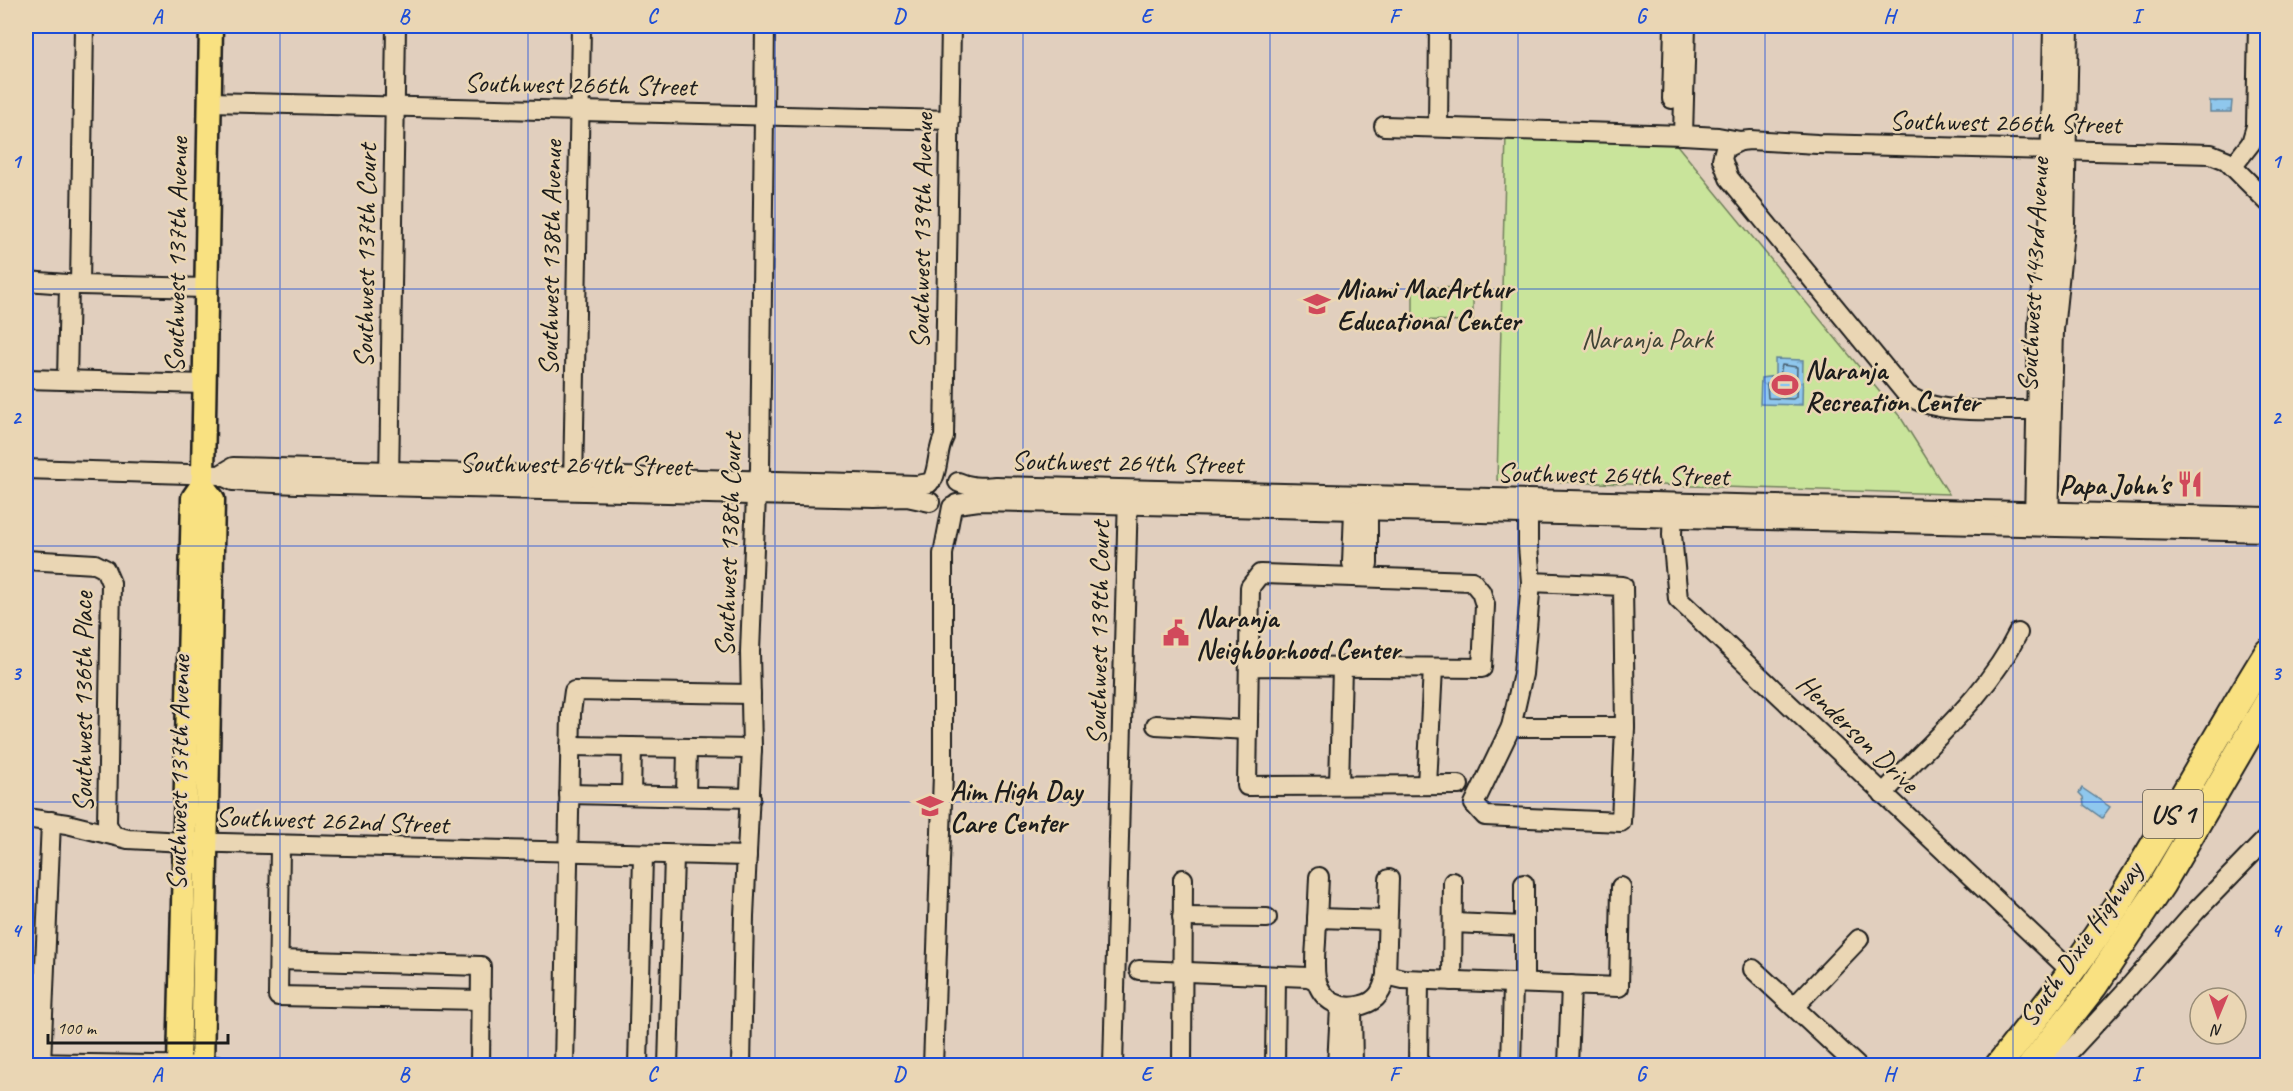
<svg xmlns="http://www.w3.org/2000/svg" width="2293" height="1091" font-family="Caveat,sans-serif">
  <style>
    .park { fill: #c9e49b; stroke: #72805c; stroke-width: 1.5 }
    .water { fill: url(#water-ripples); stroke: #618399; stroke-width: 1.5 }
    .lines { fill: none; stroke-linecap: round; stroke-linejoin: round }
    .shore { stroke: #4a6070; stroke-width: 1.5 }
    .minor-casing { stroke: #1c1c1c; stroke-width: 22 }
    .major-casing { stroke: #1c1c1c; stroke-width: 27 }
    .highway-casing { stroke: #1c1c1c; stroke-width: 30 }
    .minor { stroke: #ead6b4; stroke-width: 18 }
    .major { stroke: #f9e181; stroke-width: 22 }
    .highway { stroke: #f9e181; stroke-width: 26 }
    .grid { fill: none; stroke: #1d4ed8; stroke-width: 1.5; stroke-opacity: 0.55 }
    .labels { text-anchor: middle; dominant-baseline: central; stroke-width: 5; stroke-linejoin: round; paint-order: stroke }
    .shield { fill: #ead6b4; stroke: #5a544a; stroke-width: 1.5 }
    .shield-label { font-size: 27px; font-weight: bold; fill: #1c1c1c }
    .street-label { font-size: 28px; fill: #1c1c1c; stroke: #ead6b4 }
    .poi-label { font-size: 28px; font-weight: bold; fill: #1c1c1c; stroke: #ead6b4; text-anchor: start }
    .park-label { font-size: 28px; fill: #3f4435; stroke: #ead6b4 }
    .neatline { fill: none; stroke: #1d4ed8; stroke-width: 2 }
    .grid-label { font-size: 20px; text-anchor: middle; font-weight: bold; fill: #1d4ed8 }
  </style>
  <defs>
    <pattern id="water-ripples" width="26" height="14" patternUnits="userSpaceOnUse" patternTransform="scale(1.5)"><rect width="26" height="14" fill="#8fc7ed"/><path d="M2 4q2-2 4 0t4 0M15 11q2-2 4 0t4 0" fill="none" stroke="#7baacb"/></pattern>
  </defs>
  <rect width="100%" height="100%" fill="#e1cfbe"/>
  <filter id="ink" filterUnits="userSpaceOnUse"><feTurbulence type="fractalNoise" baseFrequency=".0167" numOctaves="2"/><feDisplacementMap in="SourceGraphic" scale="12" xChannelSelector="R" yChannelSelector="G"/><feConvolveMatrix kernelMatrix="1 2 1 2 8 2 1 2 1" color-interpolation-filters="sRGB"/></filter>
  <g filter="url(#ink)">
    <!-- park -->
    <g class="park">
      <polygon points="1506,135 1672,139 1901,418 1949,494 1497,480"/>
      <polygon points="1413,287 1473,288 1473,321 1413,320"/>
    </g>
    <!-- water -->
    <g class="water">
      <polygon points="2210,101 2232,101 2231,112 2210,112"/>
      <polygon points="1775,359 1803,360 1802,405 1760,404 1761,378 1775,376"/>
      <polygon points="2082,788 2110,807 2102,818 2084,805 2083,797 2079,793"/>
    </g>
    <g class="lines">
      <!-- shore -->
      <polygon class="shore" points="1782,365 1797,367 1796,397 1793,399 1768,398 1767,384 1779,379"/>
      <!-- minor casing -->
      <g class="minor-casing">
        <g id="minor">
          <polyline points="1686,26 1683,135 1718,137 1740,141"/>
          <polyline points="1672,99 1674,26"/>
          <polyline points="209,102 950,120"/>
          <polyline points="1384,126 1683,135"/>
          <polyline points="1438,127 1439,26"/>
          <polyline points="2233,166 2251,143 2256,126 2258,26"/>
          <polyline points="26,281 80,285 206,288"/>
          <polyline points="80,285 84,26"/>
          <polyline points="26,379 204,384"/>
          <polyline points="67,380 69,285"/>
          <path d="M2035,410c-38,-1 -96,6 -128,-15l-178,-217 -7,-19 3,-11 15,-7 10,-1 67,4 394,10 15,6 42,42"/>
          <polyline points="26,469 220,475 233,481 297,484 875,498 907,497 930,502"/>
          <polyline points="220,475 233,467 854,483 917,485 929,483"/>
          <path d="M933,479c6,-14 4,-29 11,-42l7,-411"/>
          <polyline points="389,482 396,26"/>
          <path d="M958,482c13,6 22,5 37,4l1273,31"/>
          <polyline points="573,486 581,26"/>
          <polyline points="957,504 979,501 2268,532"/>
          <polyline points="1673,508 1672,535 1678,599 2071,971"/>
          <polyline points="1354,510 1352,563 1358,577"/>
          <polyline points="1528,514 1528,546 1531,582 1523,674 1511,727 1474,804 1485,816 1621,822 1625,727 1623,586 1531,582"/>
          <polyline points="2034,521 2038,323 2049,228 2053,26"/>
          <polyline points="2049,522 2054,330 2065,223 2069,26"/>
          <polyline points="26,560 95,564 105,569 111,583 107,824 113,835"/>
          <polyline points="1358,577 1368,564 1368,510"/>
          <polyline points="1250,666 1482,668 1485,605 1481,592 1472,581 1260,574 1250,587 1247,786 1459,785"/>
          <polyline points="1156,725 1248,730"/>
          <polyline points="1511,727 1625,727"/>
          <polyline points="570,746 752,749"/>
          <polyline points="1339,785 1342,667"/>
          <polyline points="1427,785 1433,668"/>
          <polyline points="569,794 751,798"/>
          <path d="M1883,794c47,-52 104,-98 135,-161"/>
          <polyline points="631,795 632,747"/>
          <polyline points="686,796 687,748"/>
          <polyline points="26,818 67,824 128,839 184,842 747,856"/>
          <polyline points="280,845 278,996 481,1000"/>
          <path d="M1319,877c-1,21 -2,43 -3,65 -1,12 -2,25 0,37 6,22 25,32 46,26 16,-4 21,-15 24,-30l3,-96"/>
          <polyline points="1182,917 1267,918"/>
          <polyline points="1317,918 1387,920"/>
          <polyline points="1453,923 1524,926"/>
          <polyline points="279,960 481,966 480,1066"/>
          <polyline points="1753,969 1857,1066"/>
          <polyline points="1139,970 1308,977 1316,980"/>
          <polyline points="1386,975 1403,979 1619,987 1621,887"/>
          <polyline points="1452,981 1453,882"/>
          <polyline points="1524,983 1524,884"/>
          <polyline points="1794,1007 1859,939"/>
          <polyline points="1352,1008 1353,1066"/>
          <polyline points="26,1063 216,1066"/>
          <polyline points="41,1063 51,821"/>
          <polyline points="564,1066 571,713 574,691 751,694"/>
          <polyline points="638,1066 643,855"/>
          <polyline points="668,1066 674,856"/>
          <polyline points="741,1066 744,916 752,749 750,652 756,495 760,469 765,26"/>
          <polyline points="933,1066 943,774 943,554 952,507"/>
          <polyline points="1113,1066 1128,494"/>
          <polyline points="1182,1066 1183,879"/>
          <polyline points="1275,1066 1276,976"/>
          <polyline points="1337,1066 1340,1007"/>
          <polyline points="1418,1066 1419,980"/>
          <polyline points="1511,1066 1513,983"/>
          <polyline points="1568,1066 1571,985"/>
          <polyline points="2056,1066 2123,994 2196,911 2268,837"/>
        </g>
      </g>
      <!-- major casing -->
      <g class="major-casing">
        <g id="major">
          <polyline points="179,1066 193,498 202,485 203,474 211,26"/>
          <polyline points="202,1066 213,499 202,485"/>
        </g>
      </g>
      <!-- highway casing -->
      <g class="highway-casing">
        <g id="highway">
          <path d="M1998,1066c38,-48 76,-96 110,-147 57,-87 105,-179 160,-267"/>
          <polyline points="2031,1066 2094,986 2162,884 2268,702"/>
        </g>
      </g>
      <!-- minor -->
      <use href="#minor" class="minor"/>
      <!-- major -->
      <use href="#major" class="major"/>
      <!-- highway -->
      <use href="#highway" class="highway"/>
    </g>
  </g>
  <!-- grid -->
  <path class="grid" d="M280,26v1040M528,26v1040M775,26v1040M1023,26v1040M1270,26v1040M1518,26v1040M1765,26v1040M2013,26v1040M26,289h2242M26,546h2242M26,802h2242"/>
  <!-- icons -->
  <defs>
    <g id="school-bare" transform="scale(2.07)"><path d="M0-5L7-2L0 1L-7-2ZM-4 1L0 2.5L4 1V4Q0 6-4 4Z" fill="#d1495b" stroke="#ead6b4" stroke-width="2.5" paint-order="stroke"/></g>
    <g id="stadium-bare" transform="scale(2.07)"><path d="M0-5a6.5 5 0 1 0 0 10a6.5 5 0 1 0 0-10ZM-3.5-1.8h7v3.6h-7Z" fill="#d1495b" stroke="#ead6b4" stroke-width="2.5" paint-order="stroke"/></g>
    <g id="restaurant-bare" transform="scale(2.07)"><path d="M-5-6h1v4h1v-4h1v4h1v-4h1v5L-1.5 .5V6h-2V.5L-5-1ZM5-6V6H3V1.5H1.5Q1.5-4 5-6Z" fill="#d1495b" stroke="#ead6b4" stroke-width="2.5" paint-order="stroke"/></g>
    <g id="civic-bare" transform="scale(2.07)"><path d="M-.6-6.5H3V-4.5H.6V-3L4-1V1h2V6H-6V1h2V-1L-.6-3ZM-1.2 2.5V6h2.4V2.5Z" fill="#d1495b" stroke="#ead6b4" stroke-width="2.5" paint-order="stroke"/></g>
  </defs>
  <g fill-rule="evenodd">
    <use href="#school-bare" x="1317" y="304"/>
    <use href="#stadium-bare" x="1785" y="385"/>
    <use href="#restaurant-bare" x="2190" y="484"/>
    <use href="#civic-bare" x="1176" y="633"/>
    <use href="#school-bare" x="930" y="806"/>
  </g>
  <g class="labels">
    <!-- shield labels -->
    <rect class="shield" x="2143" y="790" width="60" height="48" rx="4.5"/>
    <g class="shield-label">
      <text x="2173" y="814">US 1</text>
    </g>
    <!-- street labels -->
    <g class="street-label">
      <text transform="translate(580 84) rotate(1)">Southwest 266th Street</text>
      <text transform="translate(2005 122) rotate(1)">Southwest 266th Street</text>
      <text transform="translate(921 231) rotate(-89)">Southwest 139th Avenue</text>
      <text transform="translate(176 255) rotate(-89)">Southwest 137th Avenue</text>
      <text transform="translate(365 256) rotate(-89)">Southwest 137th Court</text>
      <text transform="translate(550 258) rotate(-89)">Southwest 138th Avenue</text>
      <text transform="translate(2033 275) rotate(-87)">Southwest 143rd Avenue</text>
      <text transform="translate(1127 462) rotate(1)">Southwest 264th Street</text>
      <text transform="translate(575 464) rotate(1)">Southwest 264th Street</text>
      <text transform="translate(1613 474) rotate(1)">Southwest 264th Street</text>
      <text transform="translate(728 545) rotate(-88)">Southwest 138th Court</text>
      <text transform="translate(1098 633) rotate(-89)">Southwest 139th Court</text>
      <text transform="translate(82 702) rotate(-90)">Southwest 136th Place</text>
      <text transform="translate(1858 733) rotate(44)">Henderson Drive</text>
      <text transform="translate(178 773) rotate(-89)">Southwest 137th Avenue</text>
      <text transform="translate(332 820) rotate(2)">Southwest 262nd Street</text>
      <text transform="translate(2080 944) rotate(-55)">South Dixie Highway</text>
    </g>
    <!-- poi labels -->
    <g class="poi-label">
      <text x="1337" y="288">Miami MacArthur<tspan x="1337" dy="32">Educational Center</tspan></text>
      <text x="1805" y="369">Naranja<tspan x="1805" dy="32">Recreation Center</tspan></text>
      <text x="2170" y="484" text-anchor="end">Papa John's</text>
      <text x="1196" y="617">Naranja<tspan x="1196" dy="32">Neighborhood Center</tspan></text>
      <text x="950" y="790">Aim High Day<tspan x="950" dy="32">Care Center</tspan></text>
    </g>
    <!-- park labels -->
    <g class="park-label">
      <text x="1647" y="338">Naranja Park</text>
    </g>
  </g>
  <!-- margin -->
  <rect width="2293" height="1091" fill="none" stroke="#ead6b4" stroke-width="66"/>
  <!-- north arrow -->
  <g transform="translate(2218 1016) rotate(182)"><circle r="28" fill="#ead6b4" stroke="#988c77" stroke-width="1.5"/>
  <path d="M0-4.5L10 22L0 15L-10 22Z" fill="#d1495b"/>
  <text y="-9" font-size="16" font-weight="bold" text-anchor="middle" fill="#1c1c1c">N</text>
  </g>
  <!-- scale -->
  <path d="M48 1034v9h180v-9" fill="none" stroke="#1c1c1c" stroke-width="3"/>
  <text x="57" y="1034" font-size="18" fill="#1c1c1c" stroke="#ead6b4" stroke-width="4.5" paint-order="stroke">100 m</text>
  <rect x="33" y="33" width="2227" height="1025" class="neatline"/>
  <g class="grid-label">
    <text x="157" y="23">A</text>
    <text x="404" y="23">B</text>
    <text x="652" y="23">C</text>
    <text x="899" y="23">D</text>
    <text x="1146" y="23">E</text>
    <text x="1394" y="23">F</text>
    <text x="1641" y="23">G</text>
    <text x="1889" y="23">H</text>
    <text x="2136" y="23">I</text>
    <text x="16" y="168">1</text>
    <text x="2276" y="168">1</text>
    <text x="16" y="424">2</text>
    <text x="2276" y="424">2</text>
    <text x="16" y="680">3</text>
    <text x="2276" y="680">3</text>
    <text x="16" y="937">4</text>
    <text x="2276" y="937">4</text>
    <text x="157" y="1081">A</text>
    <text x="404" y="1081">B</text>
    <text x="652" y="1081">C</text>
    <text x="899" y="1081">D</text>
    <text x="1146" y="1081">E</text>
    <text x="1394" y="1081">F</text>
    <text x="1641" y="1081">G</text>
    <text x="1889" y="1081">H</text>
    <text x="2136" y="1081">I</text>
  </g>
</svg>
